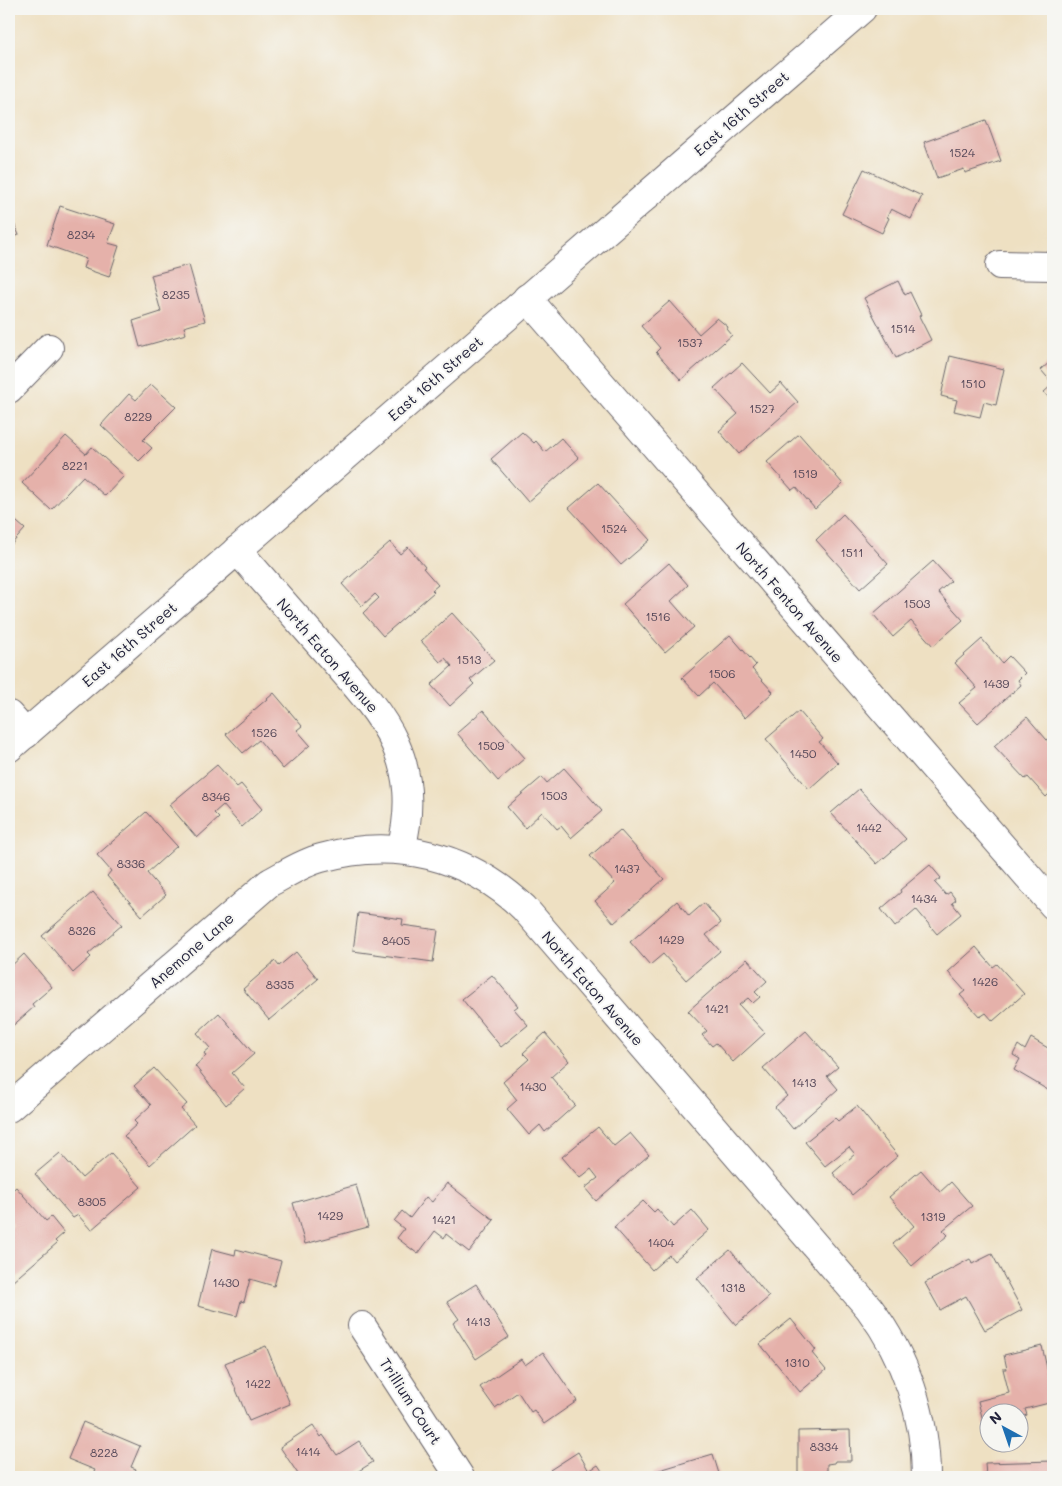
<svg xmlns="http://www.w3.org/2000/svg" width="1062" height="1486" font-family="Mali,sans-serif">
  <style>
    .building { fill: #e5b1aa }
    .lines { fill: none; stroke-linecap: round; stroke-linejoin: round }
    .minor-casing { stroke: #69646a; stroke-width: 30 }
    .minor { stroke: #fff; stroke-width: 28 }
    .labels { text-anchor: middle; dominant-baseline: central; stroke-width: 4; stroke-linejoin: round; paint-order: stroke }
    .number-label { font-size: 12px; fill: #534657 }
    .street-label { font-size: 15px; fill: #22223b; stroke: #f6f6f2 }
  </style>
  <rect width="100%" height="100%" fill="#f6f6f2"/>
  <filter id="ink" filterUnits="userSpaceOnUse"><feTurbulence type="fractalNoise" baseFrequency=".02" numOctaves="2"/><feDisplacementMap in="SourceGraphic" scale="10" xChannelSelector="R" yChannelSelector="G"/><feConvolveMatrix kernelMatrix="1 2 1 2 8 2 1 2 1" color-interpolation-filters="sRGB"/></filter>
  <filter id="wash" filterUnits="userSpaceOnUse"><feTurbulence type="fractalNoise" baseFrequency=".0096" numOctaves="4" result="noise"/><feDisplacementMap in="SourceGraphic" scale="20" xChannelSelector="R" yChannelSelector="G"/><feGaussianBlur stdDeviation="1.12" result="paint"/><feColorMatrix in="noise" values="0 0 0 0 0 0 0 0 0 0 0 0 0 0 0 0 0 1.4 0 .05"/><feComposite in="paint" operator="in"/></filter>
  <g filter="url(#wash)">
    <rect width="100%" height="100%" fill="#eee0c2"/>
    <g id="blocks">
      <!-- building -->
      <g class="building">
        <polygon points="986,120 1001,161 965,173 964,169 937,178 924,142"/>
        <polygon points="864,169 922,196 911,219 891,209 887,217 889,218 882,233 842,214"/>
        <polygon points="60,206 115,224 108,243 119,246 109,277 83,268 86,259 47,245"/>
        <polygon points="9,212 19,235 9,239"/>
        <polygon points="189,265 205,321 184,327 186,334 140,347 133,321 161,312 151,275"/>
        <polygon points="898,281 905,295 910,292 921,315 919,316 931,340 896,358 864,298"/>
        <polygon points="670,301 699,334 717,318 728,327 727,329 732,335 681,380 656,352 660,348 641,326"/>
        <polygon points="950,356 1004,369 996,405 984,402 980,417 954,411 957,400 941,396"/>
        <polygon points="1053,359 1053,384 1041,370"/>
        <polygon points="742,363 770,393 781,383 798,402 739,454 719,431 738,414 714,388"/>
        <polygon points="151,384 176,407 143,440 152,448 139,461 101,425 129,394 136,400"/>
        <polygon points="1053,384 1053,403 1044,392"/>
        <polygon points="522,432 534,443 536,441 545,452 561,438 579,458 528,502 491,459"/>
        <polygon points="799,434 843,484 815,509 796,487 792,490 767,462"/>
        <polygon points="66,436 86,454 92,447 124,476 105,496 83,476 51,510 22,483"/>
        <polygon points="598,483 650,540 621,565 569,508"/>
        <polygon points="843,514 888,564 860,589 816,540"/>
        <polygon points="9,515 25,529 9,547"/>
        <polygon points="390,542 400,554 408,547 425,567 423,568 438,585 432,590 434,592 383,636 363,613 379,598 375,594 362,606 342,584"/>
        <polygon points="933,561 951,581 938,592 963,620 933,646 911,621 893,637 873,614"/>
        <polygon points="669,563 688,585 671,601 694,627 665,652 623,604"/>
        <polygon points="452,613 494,660 470,680 474,684 450,706 431,685 452,666 445,658 440,662 421,641"/>
        <polygon points="730,635 756,665 752,669 773,692 745,718 713,683 699,696 682,678"/>
        <polygon points="982,639 1002,663 1009,656 1025,673 1018,680 1021,685 978,723 959,703 977,688 955,663"/>
        <polygon points="274,693 302,726 297,730 310,745 283,769 259,740 243,753 226,734"/>
        <polygon points="483,710 525,758 498,781 457,733"/>
        <polygon points="799,711 823,739 819,742 838,763 809,789 766,739"/>
        <polygon points="1027,717 1053,747 1053,790 1046,797 1028,777 1025,779 994,746"/>
        <polygon points="217,765 237,787 241,784 262,809 242,827 223,805 214,813 219,818 197,838 169,805"/>
        <polygon points="564,768 602,811 571,838 561,826 557,829 542,812 525,828 507,807 542,777 547,783"/>
        <polygon points="859,789 906,839 877,864 831,813"/>
        <polygon points="146,812 177,846 147,873 166,895 142,916 107,876 111,871 97,855"/>
        <polygon points="620,830 664,879 614,923 595,901 615,883 590,856"/>
        <polygon points="930,865 941,878 935,883 946,895 950,892 956,900 952,903 961,914 937,934 916,909 895,927 881,909 901,892 900,890"/>
        <polygon points="93,892 122,925 88,954 91,957 73,973 42,936"/>
        <polygon points="677,901 689,916 704,903 721,923 706,935 720,951 686,980 663,954 650,965 630,942"/>
        <polygon points="358,913 403,919 402,925 438,930 433,962 353,951"/>
        <polygon points="976,947 993,967 997,964 1024,994 993,1021 986,1013 980,1017 960,995 965,991 948,972"/>
        <polygon points="296,952 318,979 269,1020 243,989 275,961 279,966"/>
        <polygon points="24,954 52,987 32,1004 34,1007 9,1029 9,968"/>
        <polygon points="747,959 767,981 755,992 760,997 753,1003 748,998 739,1005 765,1033 733,1062 716,1043 712,1046 702,1035 707,1031 688,1011"/>
        <polygon points="492,975 518,1006 514,1009 528,1025 501,1047 462,999"/>
        <polygon points="219,1013 254,1054 232,1073 245,1088 226,1105 195,1066 206,1056 204,1053 210,1048 197,1033"/>
        <polygon points="806,1031 838,1067 827,1076 838,1089 793,1129 775,1107 787,1096 763,1068"/>
        <polygon points="545,1033 569,1061 551,1077 575,1105 545,1132 540,1125 529,1135 507,1109 517,1100 503,1082 529,1059 523,1053"/>
        <polygon points="1031,1038 1053,1051 1053,1093 1014,1070 1020,1059 1013,1055 1018,1045 1025,1050"/>
        <polygon points="154,1068 187,1104 181,1109 195,1125 150,1165 124,1136 137,1124 134,1121 151,1105 134,1086"/>
        <polygon points="857,1106 898,1156 852,1195 833,1173 855,1154 849,1147 825,1166 805,1142 835,1118 838,1121"/>
        <polygon points="598,1127 614,1146 630,1133 649,1155 596,1201 585,1188 598,1178 591,1169 580,1178 562,1157"/>
        <polygon points="60,1153 82,1178 111,1153 141,1187 91,1230 78,1215 73,1218 35,1174"/>
        <polygon points="921,1170 940,1192 951,1182 972,1206 943,1230 948,1235 912,1266 893,1244 914,1226 889,1197"/>
        <polygon points="447,1183 494,1220 469,1252 446,1234 444,1238 435,1231 418,1254 397,1238 404,1229 394,1221 402,1211 410,1218 426,1197 432,1202"/>
        <polygon points="356,1185 368,1227 305,1244 293,1203"/>
        <polygon points="16,1187 46,1221 51,1217 64,1233 55,1241 57,1243 12,1282 9,1277 9,1228 13,1224 9,1219 9,1193"/>
        <polygon points="643,1201 654,1212 657,1209 673,1227 692,1210 709,1230 674,1261 669,1255 652,1270 614,1227"/>
        <polygon points="212,1249 235,1255 236,1249 281,1261 274,1286 250,1279 244,1302 241,1301 237,1316 198,1306"/>
        <polygon points="730,1250 769,1297 736,1325 697,1278"/>
        <polygon points="992,1254 1022,1310 985,1330 966,1296 940,1310 925,1283 970,1259 972,1264"/>
        <polygon points="476,1284 509,1337 476,1359 453,1323 459,1319 447,1302"/>
        <polygon points="791,1319 816,1350 812,1353 826,1370 800,1392 760,1344"/>
        <polygon points="266,1346 290,1404 249,1421 225,1363"/>
        <polygon points="1042,1346 1053,1395 1053,1402 1025,1409 1027,1415 1020,1417 1020,1414 990,1414 990,1424 984,1425 978,1401 1009,1393 1003,1369 1007,1369 1004,1355"/>
        <polygon points="543,1352 577,1401 544,1424 534,1410 531,1412 518,1392 495,1408 480,1387 521,1359 525,1365"/>
        <polygon points="83,1422 140,1446 131,1467 136,1469 133,1477 99,1477 93,1474 95,1470 68,1459"/>
        <polygon points="313,1425 321,1437 323,1435 337,1455 359,1441 373,1462 349,1477 300,1477 280,1447"/>
        <polygon points="850,1430 851,1461 835,1461 834,1463 827,1464 827,1477 798,1477 798,1431"/>
        <polygon points="578,1452 589,1471 598,1465 606,1477 555,1477 550,1470"/>
        <polygon points="713,1454 720,1477 655,1477 653,1472"/>
        <polygon points="1053,1461 1053,1477 986,1477 985,1463"/>
      </g>
    </g>
  </g>
  <g filter="url(#ink)">
    <use href="#blocks" fill-opacity="0" stroke="#69646a" stroke-width="1"/>
    <g class="lines">
      <!-- minor casing -->
      <g class="minor-casing">
        <g id="minor">
          <polyline points="1000,265 1053,266"/>
          <polyline points="527,298 1053,905"/>
          <polyline points="9,389 49,348"/>
          <path d="M237,550c29,33 57,65 86,98 57,65 102,108 78,202"/>
          <polyline points="9,715 26,734"/>
          <polyline points="9,748 862,9"/>
          <path d="M9,1108l260,-225c17,-9 33,-20 52,-25 74,-21 147,-3 203,50l345,400c36,48 57,108 57,169"/>
          <polyline points="362,1326 460,1477"/>
        </g>
      </g>
      <!-- minor -->
      <use href="#minor" class="minor"/>
    </g>
  </g>
  <g class="labels">
    <!-- number labels -->
    <g class="number-label">
      <text x="962" y="152">1524</text>
      <text x="81" y="234">8234</text>
      <text x="176" y="294">8235</text>
      <text x="903" y="328">1514</text>
      <text x="690" y="342">1537</text>
      <text x="973" y="383">1510</text>
      <text x="762" y="408">1527</text>
      <text x="138" y="416">8229</text>
      <text x="75" y="465">8221</text>
      <text x="805" y="473">1519</text>
      <text x="614" y="528">1524</text>
      <text x="852" y="552">1511</text>
      <text x="917" y="603">1503</text>
      <text x="658" y="616">1516</text>
      <text x="469" y="659">1513</text>
      <text x="722" y="673">1506</text>
      <text x="996" y="683">1439</text>
      <text x="264" y="732">1526</text>
      <text x="491" y="745">1509</text>
      <text x="803" y="753">1450</text>
      <text x="554" y="795">1503</text>
      <text x="216" y="796">8346</text>
      <text x="869" y="827">1442</text>
      <text x="131" y="863">8336</text>
      <text x="627" y="868">1437</text>
      <text x="924" y="898">1434</text>
      <text x="82" y="930">8326</text>
      <text x="671" y="939">1429</text>
      <text x="396" y="940">8405</text>
      <text x="985" y="981">1426</text>
      <text x="280" y="984">8335</text>
      <text x="717" y="1008">1421</text>
      <text x="804" y="1082">1413</text>
      <text x="533" y="1086">1430</text>
      <text x="92" y="1201">8305</text>
      <text x="330" y="1215">1429</text>
      <text x="933" y="1216">1319</text>
      <text x="444" y="1219">1421</text>
      <text x="661" y="1242">1404</text>
      <text x="226" y="1282">1430</text>
      <text x="733" y="1287">1318</text>
      <text x="478" y="1321">1413</text>
      <text x="797" y="1362">1310</text>
      <text x="258" y="1383">1422</text>
      <text x="824" y="1446">8334</text>
      <text x="308" y="1451">1414</text>
      <text x="104" y="1452">8228</text>
    </g>
    <!-- street labels -->
    <g class="street-label">
      <text transform="translate(741 113) rotate(-41)">East 16th Street</text>
      <text transform="translate(435 378) rotate(-41)">East 16th Street</text>
      <text transform="translate(790 602) rotate(49)">North Fenton Avenue</text>
      <text transform="translate(129 644) rotate(-41)">East 16th Street</text>
      <text transform="translate(328 655) rotate(49)">North Eaton Avenue</text>
      <text transform="translate(191 950) rotate(-41)">Anemone Lane</text>
      <text transform="translate(593 988) rotate(49)">North Eaton Avenue</text>
      <text transform="translate(411 1401) rotate(57)">Trillium Court</text>
    </g>
  </g>
  <!-- margin -->
  <rect width="1062" height="1486" fill="none" stroke="#f6f6f2" stroke-width="30"/>
  <!-- north arrow -->
  <g transform="translate(1004 1428) rotate(320)"><circle r="24" fill="#f6f6f2" stroke="#a1a1a9"/>
  <path d="M0-4L9 19L0 12L-9 19Z" fill="#1f6fb2"/>
  <text y="-8" font-size="14" font-weight="bold" text-anchor="middle" fill="#22223b">N</text>
  </g>
</svg>
